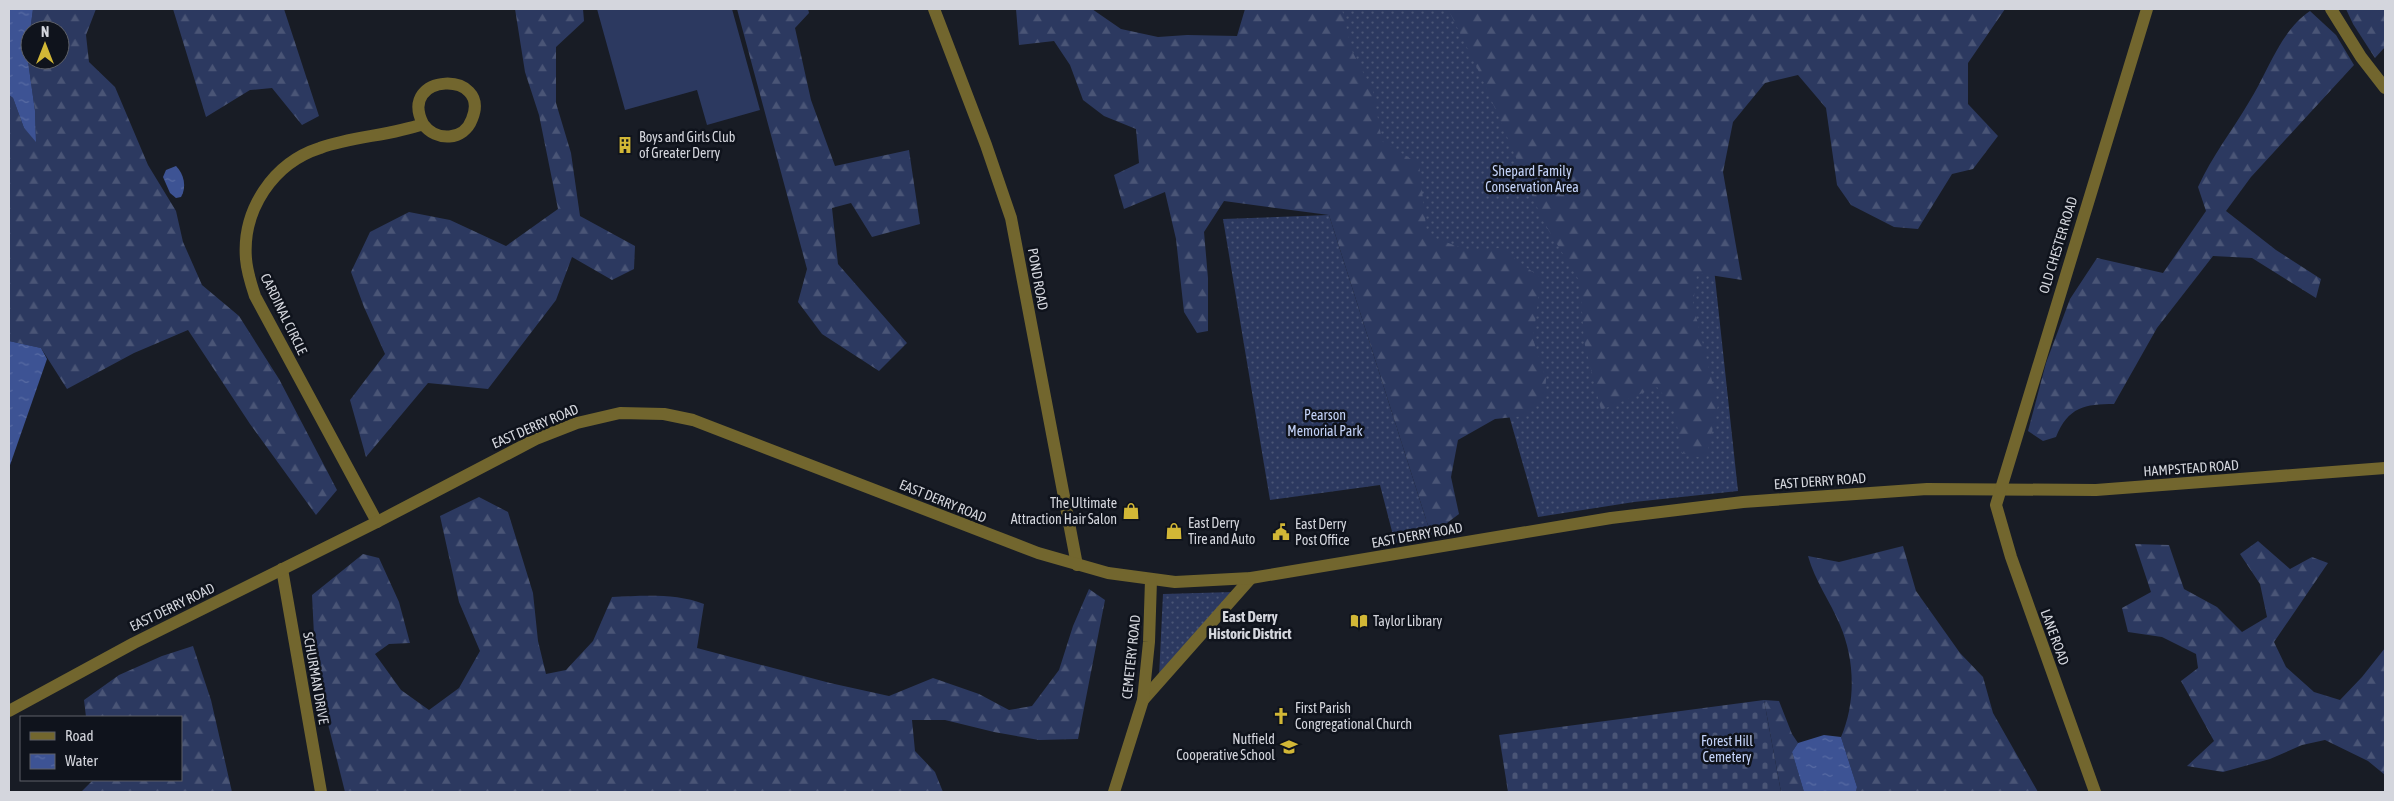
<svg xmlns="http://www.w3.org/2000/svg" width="2394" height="801" font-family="'Asap Condensed',sans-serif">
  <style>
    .grass { fill: url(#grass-dots) }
    .forest { fill: url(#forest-firs); fill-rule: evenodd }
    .cemetery { fill: url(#cemetery-stones) }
    .pitch { fill: #2c3960 }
    .water { fill: url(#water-ripples) }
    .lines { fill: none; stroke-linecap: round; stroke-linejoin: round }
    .minor { stroke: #72662e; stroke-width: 12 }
    .labels { text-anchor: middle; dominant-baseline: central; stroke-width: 5; stroke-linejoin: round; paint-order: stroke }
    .poi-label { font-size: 14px; fill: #d4d6dd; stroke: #0f131c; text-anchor: start }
    .park-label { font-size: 14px; fill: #c3d2f8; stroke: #0f131c }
    .street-label { font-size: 14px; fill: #d4d6dd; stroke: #0f131c }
    .neighbourhood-label { font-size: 15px; font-weight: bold; fill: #d4d6dd; stroke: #0f131c }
  </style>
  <defs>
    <pattern id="grass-dots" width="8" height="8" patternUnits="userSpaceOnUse" patternTransform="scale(1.25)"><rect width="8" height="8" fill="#2c3960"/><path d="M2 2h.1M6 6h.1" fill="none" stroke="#4a5576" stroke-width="1.8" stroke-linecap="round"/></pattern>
    <pattern id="forest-firs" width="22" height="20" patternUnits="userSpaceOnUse" patternTransform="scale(1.25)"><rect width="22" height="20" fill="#2c3960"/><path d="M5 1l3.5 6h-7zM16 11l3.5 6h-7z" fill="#4a5576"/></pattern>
    <pattern id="cemetery-stones" width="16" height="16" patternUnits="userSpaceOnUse" patternTransform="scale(1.25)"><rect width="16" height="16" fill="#2c3960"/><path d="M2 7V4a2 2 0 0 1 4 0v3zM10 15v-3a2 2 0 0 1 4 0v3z" fill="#4a5576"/></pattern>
    <pattern id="water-ripples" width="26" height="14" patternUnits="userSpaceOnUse" patternTransform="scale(1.25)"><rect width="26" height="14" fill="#3d5394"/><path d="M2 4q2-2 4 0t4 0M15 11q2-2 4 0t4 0" fill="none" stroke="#586ba3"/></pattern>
  </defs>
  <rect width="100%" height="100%" fill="#181c25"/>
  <!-- grass -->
  <g class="grass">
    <polygon points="1264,9 1686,9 1738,491 1634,502 1538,517 1489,345"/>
    <polygon points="1329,215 1431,535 1395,543 1380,485 1270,500 1223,219"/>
    <polygon points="1234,592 1159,677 1163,594"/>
  </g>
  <!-- forest -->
  <g class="forest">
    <path d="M33,9h63l-10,26 3,27 26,25 33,78 28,46 7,31 19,43 37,31 40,63 58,111 -21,25 -66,-91 -62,-94 -54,23 -67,36 -26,-41 -32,-7v-246l4,3 11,30 12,13 -1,-30 -8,-57zM30,30h30v30h-30z"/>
    <polygon points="173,9 284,9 319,116 302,125 272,88 250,90 206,117"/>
    <polygon points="515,9 583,9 584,21 556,47 556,103 571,153 580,216 635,246 634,269 612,280 572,257 556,300 488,389 428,383 366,457 350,400 385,354 364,307 351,272 370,232 409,212 450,220 506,246 558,209 539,115 525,72"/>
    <polygon points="737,9 808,9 809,13 795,28 811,100 835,166 909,150 920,224 872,237 851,203 832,208 838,264 907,343 879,371 822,334 798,302 807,269"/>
    <polygon points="1016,9 1092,9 1121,29 1158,37 1187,35 1237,36 1245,9 1342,9 1352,51 1373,91 1382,141 1419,164 1427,235 1467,250 1500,248 1541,278 1533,339 1546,379 1545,396 1524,416 1495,419 1458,440 1451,477 1459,514 1431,535 1329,215 1224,201 1204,232 1208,278 1208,331 1197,333 1184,312 1176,239 1165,192 1124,209 1114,175 1139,163 1136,129 1104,116 1083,100 1070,65 1054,41 1019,45"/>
    <polygon points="1448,9 2005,9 1968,63 1968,104 1998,136 1973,169 1952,174 1918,229 1894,227 1851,205 1837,185 1826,108 1798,75 1765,83 1733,122 1723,172 1742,280 1697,273 1693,304 1718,405 1706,459 1682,453 1674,409 1657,387 1601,410 1584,341 1580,282 1543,221 1482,78"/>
    <polygon points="2346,9 2385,9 2385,47 2375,58 2353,24"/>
    <path d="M2310,11l26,24 18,30 -103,112 -25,34 50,39 45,29 -5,19 -64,-40 -39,-2 -56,72 -43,76c-29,0 -46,3 -58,33l-13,4 -15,-10 18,-68 24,-64 27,-41 66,15 43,-62 -8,-24c14,-31 34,-56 51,-85 19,-30 31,-71 61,-91z"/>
    <path d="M479,497l29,15 25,81 5,48 8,33 20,-4 27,-29 19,-44c30,-1 63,-4 92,7l-7,44 133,35 59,13 44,-18 46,16 30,16 23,-4 27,-36 14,-44 16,-37 16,11 -27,139 -39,1 -45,-8 -49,-12h-33l3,31 20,21 8,20h-598l-22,-88 -9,-69 -2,-40 51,-41 16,4 20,44 11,41 -21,1 -14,10 26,36 28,20 30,-22 21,-37 -21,-49 -19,-86z"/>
    <polygon points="2258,541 2290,569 2312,557 2328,563 2274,642 2286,667 2314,692 2340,700 2362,677 2385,648 2385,775 2368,761 2325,740 2302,745 2270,759 2223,772 2187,766 2214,741 2181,681 2198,668 2196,654 2162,637 2128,632 2122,608 2151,592 2135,544 2169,545 2184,589 2217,607 2242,632 2267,617 2260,584 2240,554"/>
    <path d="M1903,546l13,45 44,62 23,24 10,36 45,79h-182l1,-5 -16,-50c15,-35 14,-77 -1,-112 -10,-24 -25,-44 -32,-69l31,6z"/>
    <polygon points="193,646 211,700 232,792 81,792 93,780 181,780 181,717 86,717 84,700 119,675 162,656"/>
    <polygon points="1764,700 1779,701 1792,734 1798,743 1792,752 1804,792 1781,792"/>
  </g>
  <!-- cemetery -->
  <polygon class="cemetery" points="1764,700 1781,792 1508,792 1499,735"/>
  <!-- pitch -->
  <polygon class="pitch" points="597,9 732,9 760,110 707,125 697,90 625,110"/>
  <!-- water -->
  <g class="water">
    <polygon points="9,9 33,9 27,54 35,111 36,142 24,128 13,98 9,95"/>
    <path d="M176,166c8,8 11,21 5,31l-5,1 -6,-5 -7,-16 3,-7z"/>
    <polygon points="9,341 41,348 47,359 9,468"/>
    <polygon points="1824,735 1841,737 1857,787 1856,792 1804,792 1792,752 1798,743"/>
  </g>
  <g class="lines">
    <!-- minor -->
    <g class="minor">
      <polyline points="934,9 986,145 1011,218 1077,565"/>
      <polyline points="2331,9 2361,57 2385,88"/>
      <path d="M377,522l-122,-226c-4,-12 -8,-24 -9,-37 -4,-49 27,-96 74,-111 33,-12 69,-12 103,-24 -26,-52 69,-54 49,-5 -8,22 -36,23 -49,5"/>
      <polyline points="282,569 321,792"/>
      <polyline points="1143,700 1251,578"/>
      <polyline points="9,711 134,643 377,522 536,439 577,423 620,413 664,414 693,420 1038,553 1108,573 1175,582 1251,578 1611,518 1743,502 1927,489 2096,490 2385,468"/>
      <polyline points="1114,792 1143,700 1149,642 1151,580"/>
      <polyline points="2095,792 2011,557 1996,505 2147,9"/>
    </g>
  </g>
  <!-- icons -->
  <defs>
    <g id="building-bare" transform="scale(1.35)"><path d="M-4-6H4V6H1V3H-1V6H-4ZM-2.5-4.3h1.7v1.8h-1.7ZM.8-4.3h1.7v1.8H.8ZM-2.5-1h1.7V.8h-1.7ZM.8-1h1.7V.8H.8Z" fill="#d2b736" stroke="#0f131c" stroke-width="2.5" paint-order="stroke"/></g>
    <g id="shop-bare" transform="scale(1.35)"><path d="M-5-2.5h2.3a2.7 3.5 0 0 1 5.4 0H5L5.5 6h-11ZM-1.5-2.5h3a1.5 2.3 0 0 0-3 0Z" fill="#d2b736" stroke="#0f131c" stroke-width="2.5" paint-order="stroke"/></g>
    <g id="civic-bare" transform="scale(1.35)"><path d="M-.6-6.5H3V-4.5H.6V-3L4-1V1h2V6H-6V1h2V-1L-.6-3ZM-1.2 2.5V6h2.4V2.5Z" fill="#d2b736" stroke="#0f131c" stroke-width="2.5" paint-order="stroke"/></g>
    <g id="library-bare" transform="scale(1.35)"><path d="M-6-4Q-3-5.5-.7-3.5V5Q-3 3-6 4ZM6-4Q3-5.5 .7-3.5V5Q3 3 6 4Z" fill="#d2b736" stroke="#0f131c" stroke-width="2.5" paint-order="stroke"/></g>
    <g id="church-bare" transform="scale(1.35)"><path d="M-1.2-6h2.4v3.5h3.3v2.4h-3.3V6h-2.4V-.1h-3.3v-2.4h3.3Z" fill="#d2b736" stroke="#0f131c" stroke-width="2.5" paint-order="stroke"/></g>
    <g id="school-bare" transform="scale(1.35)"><path d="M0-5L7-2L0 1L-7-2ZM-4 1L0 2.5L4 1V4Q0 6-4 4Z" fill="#d2b736" stroke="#0f131c" stroke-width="2.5" paint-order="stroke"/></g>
  </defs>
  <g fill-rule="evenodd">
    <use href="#building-bare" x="625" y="145"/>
    <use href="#shop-bare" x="1131" y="511"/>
    <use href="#shop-bare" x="1174" y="531"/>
    <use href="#civic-bare" x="1281" y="532"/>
    <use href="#library-bare" x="1359" y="621"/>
    <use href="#church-bare" x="1281" y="716"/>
    <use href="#school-bare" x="1289" y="747"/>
  </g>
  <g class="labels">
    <!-- poi labels -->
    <g class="poi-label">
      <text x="639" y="137">Boys and Girls Club<tspan x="639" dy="16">of Greater Derry</tspan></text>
      <text x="1117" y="503" text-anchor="end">The Ultimate<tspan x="1117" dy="16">Attraction Hair Salon</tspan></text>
      <text x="1188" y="523">East Derry<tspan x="1188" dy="16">Tire and Auto</tspan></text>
      <text x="1295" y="524">East Derry<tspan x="1295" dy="16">Post Office</tspan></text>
      <text x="1373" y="621">Taylor Library</text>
      <text x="1295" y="708">First Parish<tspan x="1295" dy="16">Congregational Church</tspan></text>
      <text x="1275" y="739" text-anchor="end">Nutfield<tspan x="1275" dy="16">Cooperative School</tspan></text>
    </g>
    <!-- park labels -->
    <g class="park-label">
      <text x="1532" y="171">Shepard Family<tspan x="1532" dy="16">Conservation Area</tspan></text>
      <text x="1325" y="415">Pearson<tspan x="1325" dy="16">Memorial Park</tspan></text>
      <text x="1727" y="741">Forest Hill<tspan x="1727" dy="16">Cemetery</tspan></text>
    </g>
    <!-- street labels -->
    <g class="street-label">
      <text transform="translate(2058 245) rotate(-73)">OLD CHESTER ROAD</text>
      <text transform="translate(1038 279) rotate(80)">POND ROAD</text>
      <text transform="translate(284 314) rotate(64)">CARDINAL CIRCLE</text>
      <text transform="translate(535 426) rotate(-23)">EAST DERRY ROAD</text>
      <text transform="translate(2191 468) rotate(-4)">HAMPSTEAD ROAD</text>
      <text transform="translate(1820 481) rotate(-4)">EAST DERRY ROAD</text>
      <text transform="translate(943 501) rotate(22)">EAST DERRY ROAD</text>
      <text transform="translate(1417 535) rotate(-10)">EAST DERRY ROAD</text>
      <text transform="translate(172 607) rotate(-26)">EAST DERRY ROAD</text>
      <text transform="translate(2055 637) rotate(70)">LANE ROAD</text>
      <text transform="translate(1131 657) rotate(-84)">CEMETERY ROAD</text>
      <text transform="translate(316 678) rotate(80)">SCHURMAN DRIVE</text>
    </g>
    <!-- neighbourhood labels -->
    <g class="neighbourhood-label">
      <text x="1250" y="616">East Derry<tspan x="1250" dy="17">Historic District</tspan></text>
    </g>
  </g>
  <!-- border -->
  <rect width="2394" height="801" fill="none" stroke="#d4d6dd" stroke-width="20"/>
  <!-- legend -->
  <rect x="20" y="716" width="162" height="65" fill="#0f131c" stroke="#5e6169"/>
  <rect x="30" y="732" width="25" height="8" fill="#72662e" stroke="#5e6169"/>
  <text x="65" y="741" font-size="15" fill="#d4d6dd">Road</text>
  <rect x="30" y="754" width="25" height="15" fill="url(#water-ripples)" stroke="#5e6169"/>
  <text x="65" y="766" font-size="15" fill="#d4d6dd">Water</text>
  <!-- north arrow -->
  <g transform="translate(45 45)"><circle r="24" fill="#0f131c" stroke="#5e6169"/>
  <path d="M0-4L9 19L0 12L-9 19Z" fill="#d2b736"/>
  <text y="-8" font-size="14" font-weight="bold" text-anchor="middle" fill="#d4d6dd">N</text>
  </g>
</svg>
